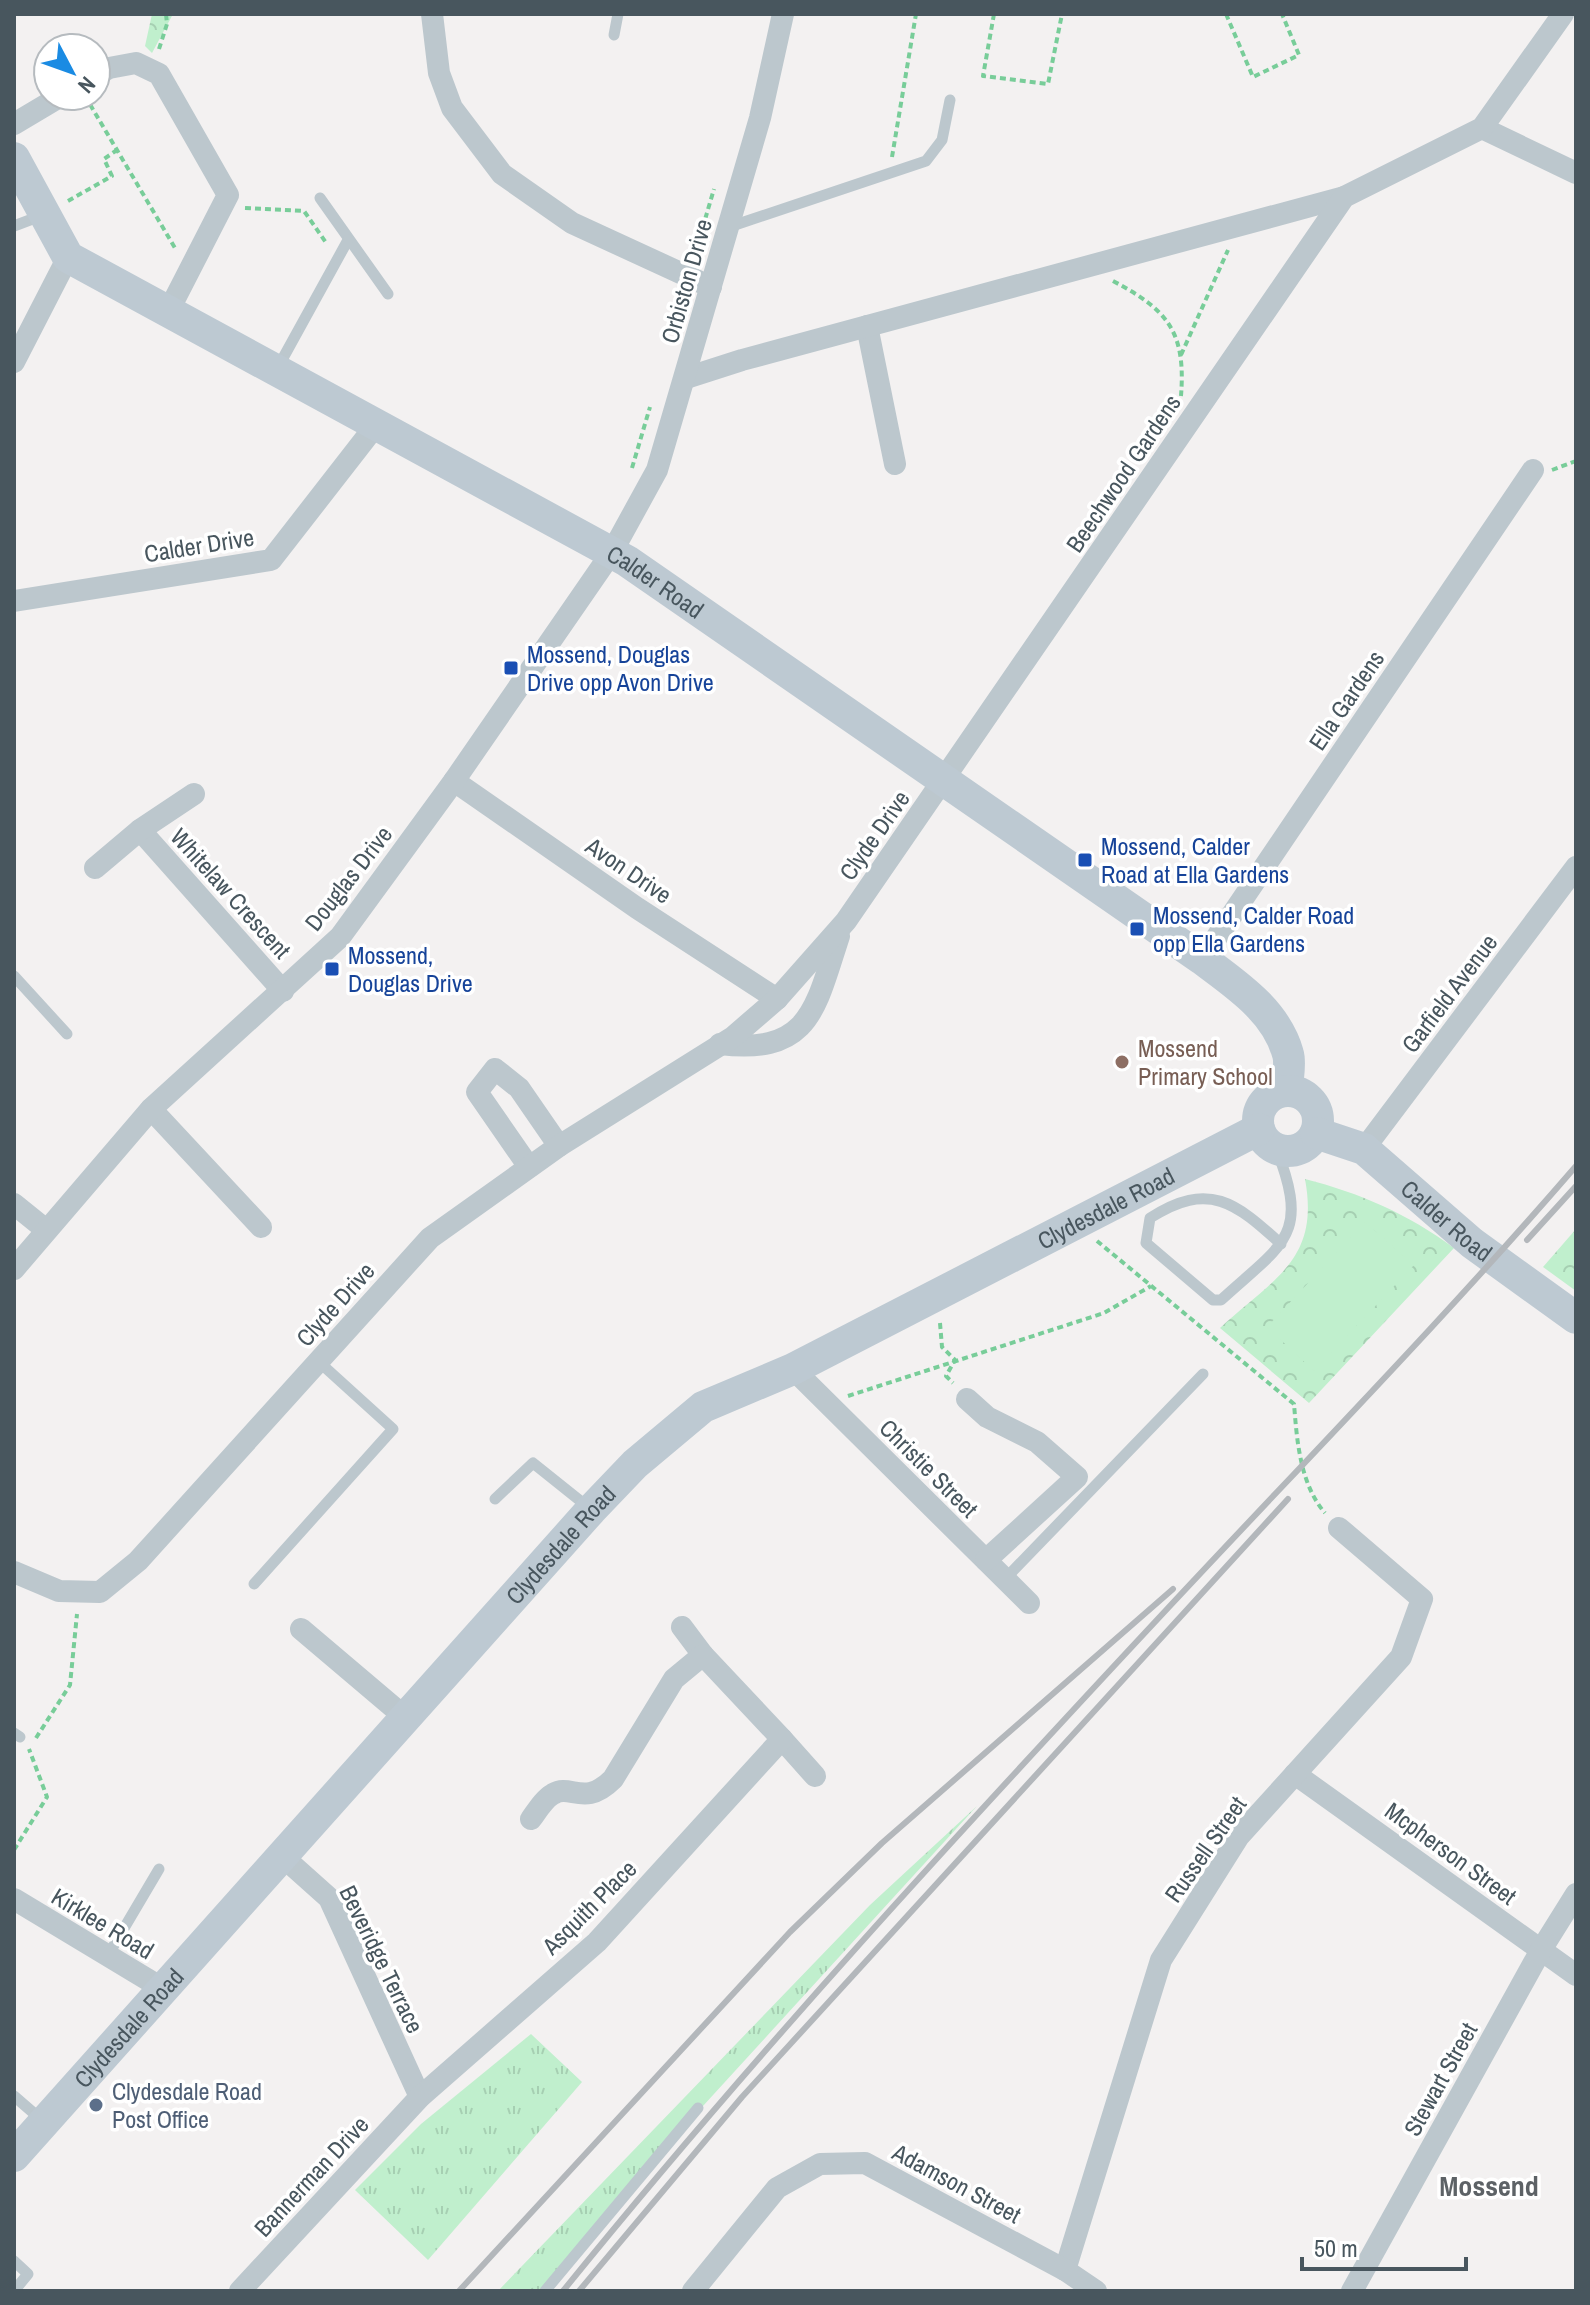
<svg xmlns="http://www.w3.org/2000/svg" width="1590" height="2305" font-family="'Archivo Narrow',sans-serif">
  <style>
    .grass { fill: url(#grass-tufts) }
    .park { fill: url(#park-crowns) }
    .pitch { fill: #c0efcd }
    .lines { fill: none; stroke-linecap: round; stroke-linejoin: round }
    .path { stroke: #78cd99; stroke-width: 4; stroke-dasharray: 6 4; stroke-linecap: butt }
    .lane { stroke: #bcc7cd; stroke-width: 11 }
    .street { stroke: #bcc7cd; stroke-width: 22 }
    .secondary { stroke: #bdc9d2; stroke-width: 32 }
    .rail { stroke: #b3b7bb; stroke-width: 6 }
    .transit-dot { fill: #1a4fb4; stroke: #fff; stroke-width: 3 }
    .education-dot { fill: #8d6e63; stroke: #fff; stroke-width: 3 }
    .service-dot { fill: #5c6f8a; stroke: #fff; stroke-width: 3 }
    .labels { text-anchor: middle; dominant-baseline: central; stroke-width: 7; stroke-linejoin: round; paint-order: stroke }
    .street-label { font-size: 24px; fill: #48565e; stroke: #fff }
    .transit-label { font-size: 24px; fill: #164399; stroke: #fff; text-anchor: start }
    .education-label { font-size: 24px; fill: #785e54; stroke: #fff; text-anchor: start }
    .service-label { font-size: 24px; fill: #4e5e75; stroke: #fff; text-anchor: start }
    .quarter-label { font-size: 28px; font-weight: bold; fill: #5d6266; stroke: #fff }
  </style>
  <defs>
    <pattern id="grass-tufts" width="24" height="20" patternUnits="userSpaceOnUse" patternTransform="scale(2)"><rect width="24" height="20" fill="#c0efcd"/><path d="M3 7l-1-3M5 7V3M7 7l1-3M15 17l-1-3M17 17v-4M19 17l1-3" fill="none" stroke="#a6cfb2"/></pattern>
    <pattern id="park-crowns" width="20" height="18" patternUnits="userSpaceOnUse" patternTransform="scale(2)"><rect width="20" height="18" fill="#c0efcd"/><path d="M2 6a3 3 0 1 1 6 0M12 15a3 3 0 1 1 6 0" fill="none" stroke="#a6cfb2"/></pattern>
  </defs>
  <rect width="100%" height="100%" fill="#f3f1f1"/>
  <!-- grass -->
  <g class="grass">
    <polygon points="977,1806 671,2141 546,2291 498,2291 870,1905"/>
    <polygon points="531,2034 582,2082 428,2260 355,2190 421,2124"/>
  </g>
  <!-- park -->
  <g class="park">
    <polygon points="152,14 173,14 152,53 145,46"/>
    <path d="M1305,1179c55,14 103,35 149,69l-145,155 -89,-75c54,-50 100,-68 85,-149z"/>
    <polygon points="1576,1229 1576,1291 1543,1267"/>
  </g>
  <!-- pitch -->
  <polygon class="pitch" points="1365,1222 1414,1265 1314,1371 1267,1327"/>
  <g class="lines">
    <!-- path -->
    <g class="path">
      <polyline points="994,14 983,76 1048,84 1062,14"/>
      <polyline points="1226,14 1253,77 1299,55 1282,14"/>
      <polyline points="159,49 167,24 166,14"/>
      <polyline points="85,96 175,248"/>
      <polyline points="892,157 916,14"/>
      <polyline points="68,201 112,176 104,159 117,150"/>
      <polyline points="245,208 304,211 327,244"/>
      <polyline points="694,257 714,189"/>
      <path d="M1113,281c55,29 73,51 68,115"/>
      <polyline points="673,330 683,296"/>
      <polyline points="1181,355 1228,250"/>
      <polyline points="632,468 650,407"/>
      <polyline points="1552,470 1576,461"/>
      <path d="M1097,1241l197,163c3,37 6,80 31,109"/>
      <polyline points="940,1323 942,1347 955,1360 946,1376 953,1383"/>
      <polyline points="848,1396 1104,1313 1151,1286"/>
      <polyline points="36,1738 70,1685 77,1614"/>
      <polyline points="14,1850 47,1797 29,1749"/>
    </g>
    <!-- lane -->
    <g class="lane">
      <polyline points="614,35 618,14"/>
      <polyline points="320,198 388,294"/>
      <polyline points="14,226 43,215"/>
      <polyline points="729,227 926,161 942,140 950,100"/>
      <polyline points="277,369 348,240"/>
      <polyline points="14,976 67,1034"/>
      <path d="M1276,1148c35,89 7,95 -55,152h-8l-67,-57 4,-25c59,-38 86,-15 131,26"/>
      <polyline points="495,1499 533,1463 588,1507"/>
      <polyline points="1005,1579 1203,1374"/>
      <polyline points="254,1584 393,1429 318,1361"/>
      <polyline points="14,1733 20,1737"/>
      <polyline points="107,1957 159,1869"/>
      <polyline points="14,2096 44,2122"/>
      <polyline points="14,2261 28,2274 14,2291"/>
      <polyline points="545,2291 698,2108"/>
    </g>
    <!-- street -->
    <g class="street">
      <polyline points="432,14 439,73 452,108 502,174 572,223 711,287"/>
      <polyline points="96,75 109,68 136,63 159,74 228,195 168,312"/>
      <polyline points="14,124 61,96"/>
      <polyline points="1482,128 1576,173"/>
      <polyline points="867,326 895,464"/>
      <polyline points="14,362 68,257"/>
      <polyline points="686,378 742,360 1344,197"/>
      <polyline points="14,601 271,560 376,425"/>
      <polyline points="454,781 637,908 777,999"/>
      <polyline points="140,830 283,991"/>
      <polyline points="95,868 140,830 194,794"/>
      <polyline points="1202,959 1533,470"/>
      <path d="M720,1044c90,11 95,-35 119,-108"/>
      <polyline points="151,1109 261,1227"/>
      <polyline points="1364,1149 1576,867"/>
      <polyline points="529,1167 477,1092 495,1069 519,1088 559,1146"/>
      <polyline points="14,1204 45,1229"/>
      <polyline points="14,1269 151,1109 340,937 454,781 612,552 657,470 760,118 783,14"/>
      <polyline points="793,1369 1029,1603"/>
      <polyline points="967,1399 987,1417 1037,1442 1077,1477 986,1560"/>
      <polyline points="14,1572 59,1591 100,1592 138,1561 430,1238 559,1146 733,1037 777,999 846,921 1344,197 1482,128 1563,14"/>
      <polyline points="682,1627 703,1655"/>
      <polyline points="301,1629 406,1718"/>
      <polyline points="782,1739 815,1776"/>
      <polyline points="1295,1774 1576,1975"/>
      <polyline points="282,1856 329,1898 420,2097"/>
      <polyline points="14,1899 165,1990"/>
      <polyline points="1065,2270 1161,1960 1239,1836 1401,1657 1422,1599 1339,1528"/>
      <path d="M240,2291l180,-194 177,-155 185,-203 -79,-84 -29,24 -61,100c-29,29 -42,4 -60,15 -9,5 -16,17 -22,25"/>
      <polyline points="693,2291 777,2188 820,2164 865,2163 1065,2270 1096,2291"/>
      <polyline points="1352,2291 1541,1950 1576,1894"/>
    </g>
    <!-- secondary -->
    <g class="secondary">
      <path id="s1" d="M14,158l54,99 559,304 575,398c33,25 74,51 86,95 3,10 -1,26 -1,37"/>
      <circle cx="1288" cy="1121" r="30"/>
      <path id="s2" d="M1316,1133l48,16 108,94 104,75"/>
      <path id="s3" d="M14,2156l577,-646 44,-46 68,-57 90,-38 466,-240"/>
    </g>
    <!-- rail -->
    <g class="rail">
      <polyline points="1527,1240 1576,1186"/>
      <polyline points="459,2291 790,1932 882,1843 1173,1589"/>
      <path d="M563,2291c191,-236 398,-461 605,-683 137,-147 277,-290 408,-442"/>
      <polyline points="579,2291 742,2097 1288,1499"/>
    </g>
  </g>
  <!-- markers -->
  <g class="transit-dot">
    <rect x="503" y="660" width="16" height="16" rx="4"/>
    <rect x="1077" y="852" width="16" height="16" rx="4"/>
    <rect x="1129" y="921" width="16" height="16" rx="4"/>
    <rect x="324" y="961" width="16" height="16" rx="4"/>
  </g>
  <circle class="education-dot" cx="1122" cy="1062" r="8"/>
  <circle class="service-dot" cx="96" cy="2105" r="8"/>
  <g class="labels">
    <!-- street labels -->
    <g class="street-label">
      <text transform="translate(686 281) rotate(-74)">Orbiston Drive</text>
      <text transform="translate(1123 473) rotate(-56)">Beechwood Gardens</text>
      <text transform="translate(199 545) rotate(-9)">Calder Drive</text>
      <text stroke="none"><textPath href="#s1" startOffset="784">Calder Road</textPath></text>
      <text transform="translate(1346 700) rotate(-56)">Ella Gardens</text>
      <text transform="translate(874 835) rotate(-55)">Clyde Drive</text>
      <text transform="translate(629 870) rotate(34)">Avon Drive</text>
      <text transform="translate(348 878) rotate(-52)">Douglas Drive</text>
      <text transform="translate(231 893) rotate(48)">Whitelaw Crescent</text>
      <text transform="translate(1449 993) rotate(-53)">Garfield Avenue</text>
      <text stroke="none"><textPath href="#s3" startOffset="1468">Clydesdale Road</textPath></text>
      <text stroke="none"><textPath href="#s2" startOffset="160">Calder Road</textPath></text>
      <text transform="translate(335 1304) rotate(-48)">Clyde Drive</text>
      <text transform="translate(929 1468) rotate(45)">Christie Street</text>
      <text stroke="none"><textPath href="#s3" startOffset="820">Clydesdale Road</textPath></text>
      <text transform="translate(1205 1849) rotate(-55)">Russell Street</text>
      <text transform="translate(1451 1853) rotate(36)">Mcpherson Street</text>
      <text transform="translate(589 1907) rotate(-45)">Asquith Place</text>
      <text transform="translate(103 1923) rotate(31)">Kirklee Road</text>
      <text transform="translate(382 1959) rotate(64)">Beveridge Terrace</text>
      <text stroke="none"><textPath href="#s3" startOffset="172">Clydesdale Road</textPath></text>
      <text transform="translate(1440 2079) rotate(-61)">Stewart Street</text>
      <text transform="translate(311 2176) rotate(-47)">Bannerman Drive</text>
      <text transform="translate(957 2183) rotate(28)">Adamson Street</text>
    </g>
    <!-- transit labels -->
    <g class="transit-label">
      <text x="527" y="654">Mossend, Douglas<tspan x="527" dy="28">Drive opp Avon Drive</tspan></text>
      <text x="1101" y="846">Mossend, Calder<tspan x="1101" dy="28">Road at Ella Gardens</tspan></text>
      <text x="1153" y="915">Mossend, Calder Road<tspan x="1153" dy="28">opp Ella Gardens</tspan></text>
      <text x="348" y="955">Mossend,<tspan x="348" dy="28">Douglas Drive</tspan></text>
    </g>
    <!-- education labels -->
    <g class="education-label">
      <text x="1138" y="1048">Mossend<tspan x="1138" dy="28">Primary School</tspan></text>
    </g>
    <!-- service labels -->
    <g class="service-label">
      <text x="112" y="2091">Clydesdale Road<tspan x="112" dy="28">Post Office</tspan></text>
    </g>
    <!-- quarter labels -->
    <g class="quarter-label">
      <text x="1489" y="2186">Mossend</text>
    </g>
  </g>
  <!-- border -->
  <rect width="1590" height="2305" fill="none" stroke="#48565e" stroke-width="32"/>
  <!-- north arrow -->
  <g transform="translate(72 72) rotate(131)"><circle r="38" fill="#ffffff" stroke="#b6bbbf" stroke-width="2"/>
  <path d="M0-6L14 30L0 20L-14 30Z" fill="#1a8be3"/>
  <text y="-12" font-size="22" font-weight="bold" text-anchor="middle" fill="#48565e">N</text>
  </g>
  <!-- scale -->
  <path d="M1302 2257v12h164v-12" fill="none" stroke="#48565e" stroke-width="4"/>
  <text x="1314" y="2257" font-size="24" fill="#48565e" stroke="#ffffff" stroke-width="6" paint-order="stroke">50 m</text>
</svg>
